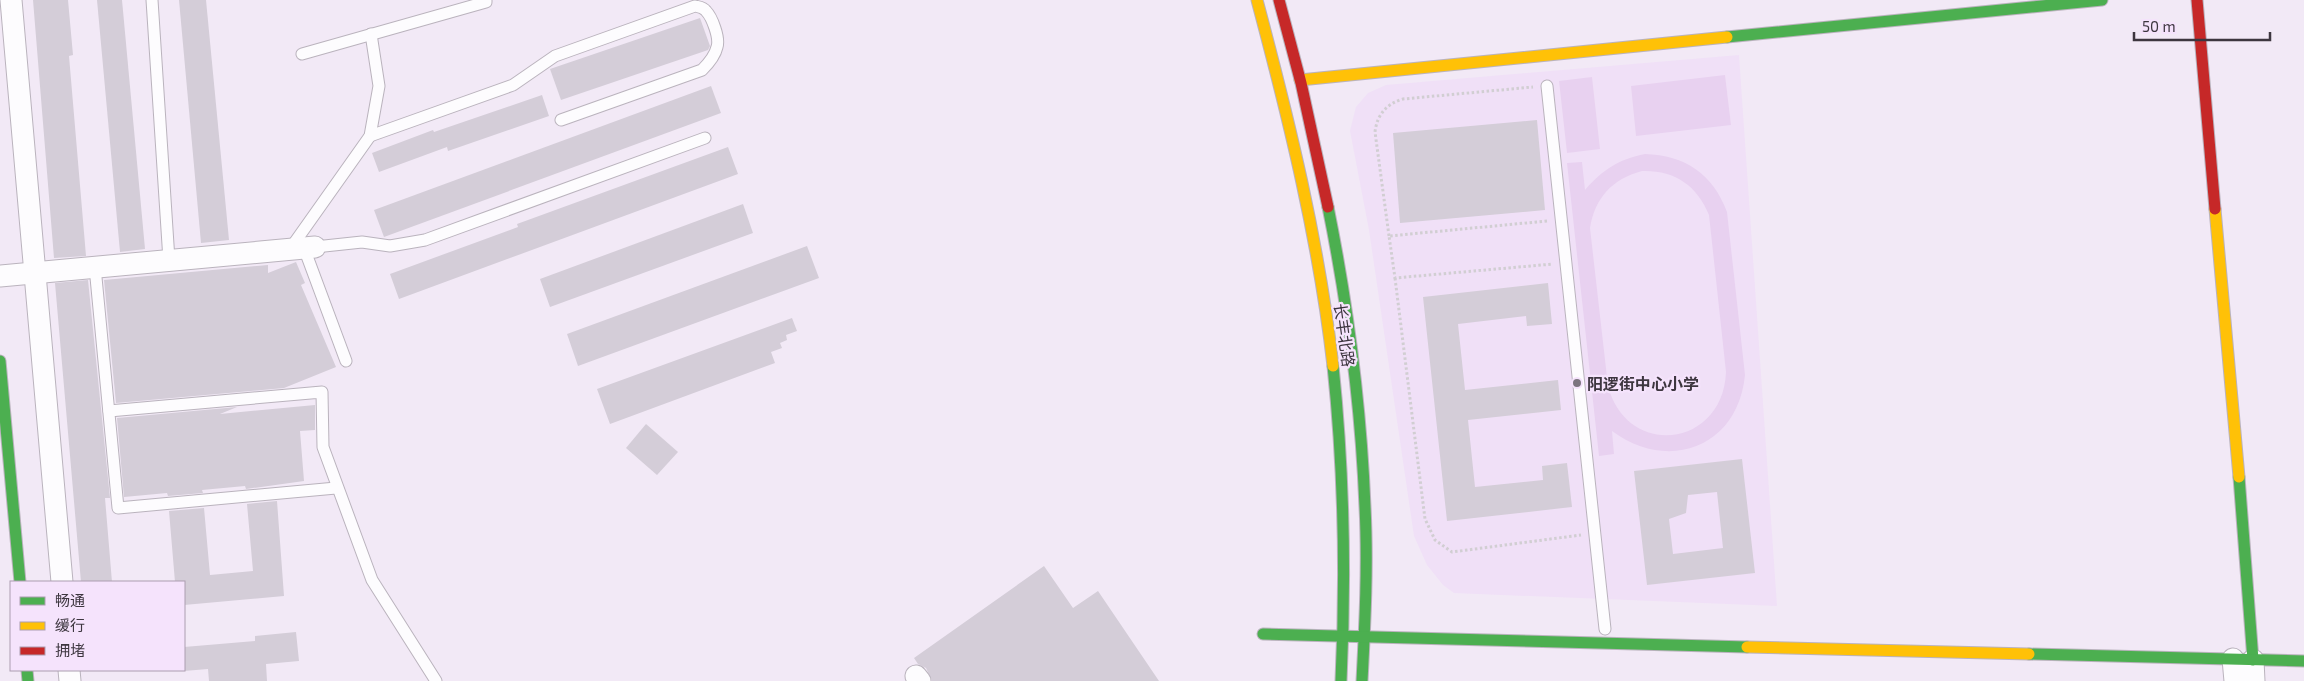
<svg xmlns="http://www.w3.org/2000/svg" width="2304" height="681" font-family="'Exo 2','Noto Sans SC',sans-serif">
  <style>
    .built { fill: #f0e0f7 }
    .green { fill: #e8d1f0; fill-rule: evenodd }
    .building { fill: #d4cdd8; fill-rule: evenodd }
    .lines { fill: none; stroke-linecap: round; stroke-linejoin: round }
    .lane-casing { stroke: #bab3bd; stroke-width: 13 }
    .street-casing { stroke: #bab3bd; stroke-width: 23 }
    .fast-casing { stroke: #bab3bd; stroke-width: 13 }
    .slow-casing { stroke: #bab3bd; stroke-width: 13 }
    .jam-casing { stroke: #bab3bd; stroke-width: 13 }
    .path { stroke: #d1ced2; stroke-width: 3; stroke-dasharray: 2.5 2.5; stroke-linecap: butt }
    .lane { stroke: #fdfcfe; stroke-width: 11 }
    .street { stroke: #fdfcfe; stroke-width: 21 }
    .fast { stroke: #4caf50; stroke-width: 11 }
    .slow { stroke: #ffc107; stroke-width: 11 }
    .jam { stroke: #c62828; stroke-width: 11 }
    .poi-dot { fill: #7c757f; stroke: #f5e3fc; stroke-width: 2 }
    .labels { text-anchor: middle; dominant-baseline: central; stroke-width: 4.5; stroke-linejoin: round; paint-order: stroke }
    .street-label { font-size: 16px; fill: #3d363f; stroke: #f5e3fc }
    .poi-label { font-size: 16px; font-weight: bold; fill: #3d363f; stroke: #f5e3fc; text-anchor: start }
  </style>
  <rect width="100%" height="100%" fill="#f2e9f6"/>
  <!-- built -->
  <polygon class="built" points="1739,55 1777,606 1454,593 1443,585 1427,565 1414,536 1369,230 1350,131 1356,107 1368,93 1386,85"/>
  <!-- green -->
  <g class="green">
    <polygon points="1725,75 1731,125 1636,136 1631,86"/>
    <polygon points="1592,77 1600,149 1567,153 1559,81"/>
    <path d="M1645,154c40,1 68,20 82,58l18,163c-7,72 -76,98 -133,56l2,23 -15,2 -32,-293 15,-1 3,28c17,-20 34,-31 60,-36zM1642,171c32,-1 55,14 67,44l17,157c-3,76 -99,87 -118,14l-18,-158c5,-30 22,-49 52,-57z"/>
  </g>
  <!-- building -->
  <g class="building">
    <polygon points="33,0 68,0 73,55 69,56 86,256 54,258"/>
    <polygon points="97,0 122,0 145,249 120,252"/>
    <polygon points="179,0 206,0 229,240 201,243"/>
    <polygon points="700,18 710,46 708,50 561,100 550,69"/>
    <polygon points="711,86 721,113 384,237 374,210"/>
    <polygon points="542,95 549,116 448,151 447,147 379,172 372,153 433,130 434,132"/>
    <polygon points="1537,120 1545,210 1400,223 1393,133"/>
    <polygon points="728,147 738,174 399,299 390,274 518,227 517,224"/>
    <polygon points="743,204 753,233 550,307 540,279"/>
    <polygon points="807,246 819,278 578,366 567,334"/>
    <polygon points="296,262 305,283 301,285 336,367 284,388 116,403 104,280 268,265 268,273"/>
    <polygon points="88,280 110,498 105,498 112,582 81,582 55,283"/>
    <polygon points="1548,283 1552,324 1527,326 1526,316 1458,324 1465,390 1558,380 1561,410 1468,420 1475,487 1543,480 1542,466 1567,463 1572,507 1447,521 1423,297"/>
    <polygon points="792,318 797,331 786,335 787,340 780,343 782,348 771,352 775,363 610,424 597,389"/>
    <polygon points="315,405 315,430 300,431 304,481 246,489 245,486 202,490 203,493 168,496 167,493 124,497 117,418 237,407 220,414"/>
    <polygon points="646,424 678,452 657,475 626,448"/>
    <path d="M1742,459l13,114 -108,12 -13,-114zM1717,492l6,56 -50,6 -4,-35 17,-6 2,-18z"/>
    <polygon points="277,501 284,596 184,605 184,582 175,582 169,511 204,508 210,575 253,571 247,504"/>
    <polygon points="1044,566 1073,608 1098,591 1159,681 932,681 926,668 918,664 914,658"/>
    <polygon points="296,632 299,661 266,664 267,681 209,681 208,669 184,671 184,647 255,641 255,636"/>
  </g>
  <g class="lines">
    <!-- lane casing -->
    <g class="lane-casing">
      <g id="lane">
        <polyline points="152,0 169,260"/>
        <polyline points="302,54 486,2 486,0"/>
        <polyline points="1547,86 1605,629"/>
        <path d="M370,136l143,-51 42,-29 140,-50c4,1 8,1 11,5 6,6 14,27 11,36 -2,9 -9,17 -15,23l-141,50"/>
        <polyline points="315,247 362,242 390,246 425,240 705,138"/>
        <polyline points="304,248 346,361"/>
        <polyline points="290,249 370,136 379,86 371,34"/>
        <polyline points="95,267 118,508 336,488"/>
        <polyline points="109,411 322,392 323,447 372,580 436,681"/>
      </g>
    </g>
    <!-- street casing -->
    <g class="street-casing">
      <g id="street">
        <polyline points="11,0 62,582"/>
        <polyline points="0,276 315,247"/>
        <polyline points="2233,659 2235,681"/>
        <polyline points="2253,660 2254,681"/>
        <polyline points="69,670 70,681"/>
        <polyline points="916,676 920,681"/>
      </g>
    </g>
    <!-- fast casing -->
    <g class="fast-casing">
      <g id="fast">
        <polyline points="1727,37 2102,0"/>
        <path d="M1328,207c20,99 33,199 37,300 3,58 0,116 -3,174"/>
        <polyline points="0,361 20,582"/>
        <path d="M1333,366c11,105 13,209 8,315"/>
        <polyline points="2239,477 2253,660"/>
        <polyline points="1263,634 1747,647"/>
        <polyline points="2029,654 2304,661"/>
        <polyline points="27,670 28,681"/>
      </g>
    </g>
    <!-- slow casing -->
    <g class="slow-casing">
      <g id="slow">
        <path d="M1257,0c32,120 62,242 76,366"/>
        <polyline points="1300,80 1727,37"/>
        <polyline points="2215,209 2239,477"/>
        <polyline points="1747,647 2029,654"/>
      </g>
    </g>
    <!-- jam casing -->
    <g class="jam-casing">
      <g id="jam">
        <polyline points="1279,0 1301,83 1328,207"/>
        <polyline points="2197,0 2215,209"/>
      </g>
    </g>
    <!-- path -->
    <g class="path">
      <polyline points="1547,221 1389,236 1395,278 1553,264"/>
      <path d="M1389,236l-14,-104c2,-17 11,-28 28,-33l130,-12"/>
      <polyline points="1395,278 1425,519 1435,540 1452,552 1581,535"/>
    </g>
    <!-- lane -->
    <use href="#lane" class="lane"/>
    <!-- street -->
    <use href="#street" class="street"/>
    <!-- fast -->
    <use href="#fast" class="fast"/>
    <!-- slow -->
    <use href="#slow" class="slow"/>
    <!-- jam -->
    <use href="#jam" class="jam"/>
  </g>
  <!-- markers -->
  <circle class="poi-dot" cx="1577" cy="383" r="5"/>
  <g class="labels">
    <!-- street labels -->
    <g class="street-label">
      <text transform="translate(1345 335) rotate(82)">长丰北路</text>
    </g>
    <!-- poi labels -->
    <g class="poi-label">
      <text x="1587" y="383">阳逻街中心小学</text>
    </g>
  </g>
  <!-- legend -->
  <rect x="10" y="581" width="175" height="90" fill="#f5e3fc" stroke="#ab9eb0"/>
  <rect x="20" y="597" width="25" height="8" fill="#4caf50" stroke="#ab9eb0"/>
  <text x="55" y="606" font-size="15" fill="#3d363f">畅通</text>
  <rect x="20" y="622" width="25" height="8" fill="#ffc107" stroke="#ab9eb0"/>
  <text x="55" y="631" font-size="15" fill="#3d363f">缓行</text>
  <rect x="20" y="647" width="25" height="8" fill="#c62828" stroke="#ab9eb0"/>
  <text x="55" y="656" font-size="15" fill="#3d363f">拥堵</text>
  <!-- scale -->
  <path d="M2134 32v8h136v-8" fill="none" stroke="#3d363f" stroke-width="2.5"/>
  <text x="2142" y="32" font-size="15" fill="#3d363f" stroke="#f5e3fc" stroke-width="4" paint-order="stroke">50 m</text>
</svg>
